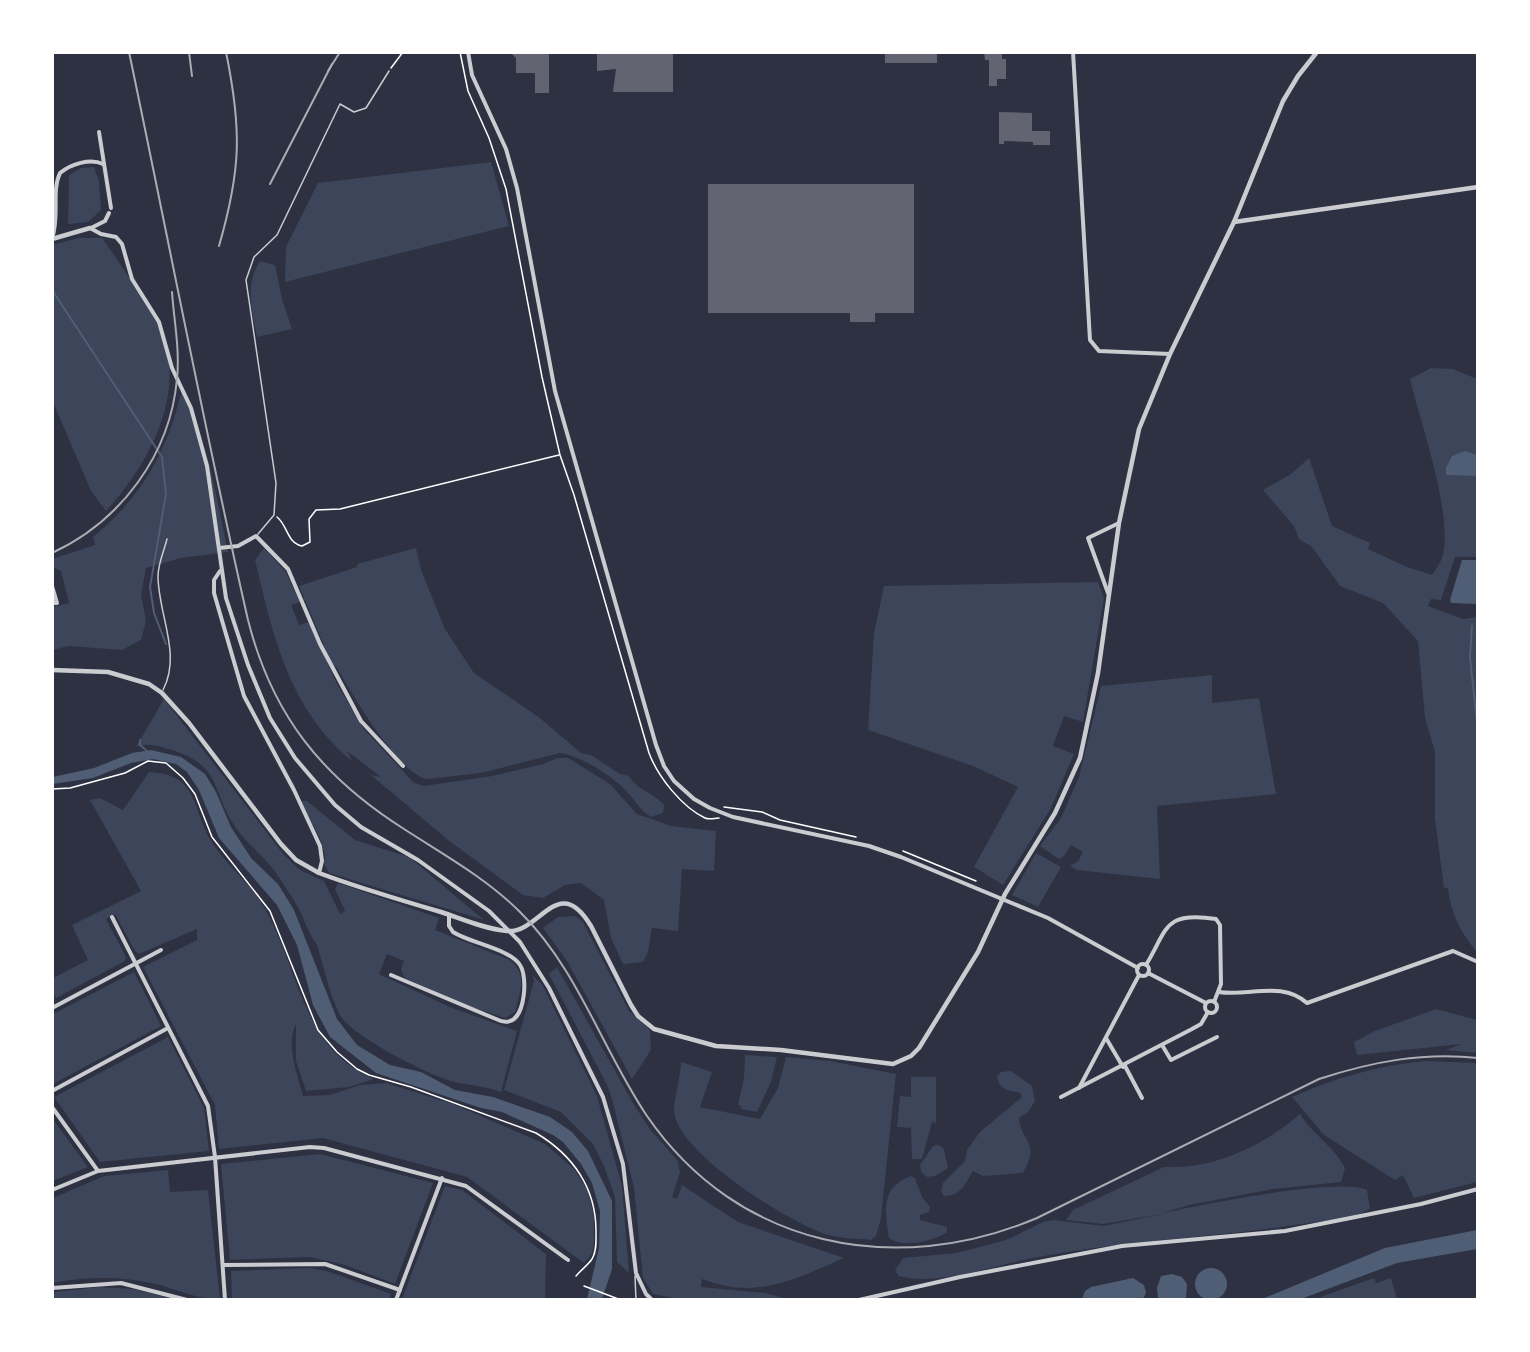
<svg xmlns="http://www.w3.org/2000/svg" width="1530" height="1352" font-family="'DM Sans',sans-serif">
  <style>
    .green { fill: #3c4559 }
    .water { fill: #4f5d75 }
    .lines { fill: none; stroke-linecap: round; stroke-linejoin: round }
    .stream { stroke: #4f5d75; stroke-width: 2 }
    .building { fill: #626471 }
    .path { stroke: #fff; stroke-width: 1.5 }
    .service { stroke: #caccd0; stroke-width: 1.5 }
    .minor { stroke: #caccd0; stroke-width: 4 }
    .tertiary { stroke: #caccd0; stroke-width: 4.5 }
    .rail { stroke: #abadb3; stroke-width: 2 }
  </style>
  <rect width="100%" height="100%" fill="#2d3142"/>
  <!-- green -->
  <g class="green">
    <polygon points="491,162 509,226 285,282 286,247 318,183"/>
    <polygon points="94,167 99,181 101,210 88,222 68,224 69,175 81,168"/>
    <path d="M78,238h24c17,24 33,48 49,72 44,68 3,149 -45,201l-15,-20 -38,-89 -1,-157z"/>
    <path d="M260,261l15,4 7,34 10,30 -35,8c-5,-28 -13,-51 3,-76z"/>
    <path d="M1431,368l22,1 24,10v178h-22l-14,43 -10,-1 -3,7 35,13 14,-2v335c-16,-18 -27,-40 -29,-64h-4l-9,-69v-67l-10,-34 -7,-77 -35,-38 -43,-17 -28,-39 -13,-8 -5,-13 -31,-36 28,-16 18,-16 23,68 38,17 -2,6 39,18 25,8c4,-6 9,-13 11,-20 9,-45 -22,-130 -33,-176z"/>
    <path d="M182,389c26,51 34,107 46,163l-47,6 -35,10 -5,27 5,26 -5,19 -19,10 -54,-4 -15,4v-43l16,-4 -8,-32 -8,-4 -1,-8 43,-14 -2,-8c49,-40 75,-87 89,-148z"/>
    <path d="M264,548l21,23 15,31 -9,3 8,20 10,-3 27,60 27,46 51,55 10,3 68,-10 51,-12 14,-6h11l42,26 27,30 34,12 45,5 -2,40 -32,-2 -4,62 -26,-3 -4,24 -5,10 -20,2 -12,-26 -7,-38 -23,-17 -16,2 -22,13 -20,-3 -75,-55 -77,-65 10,2 -34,-26 5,10c-63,-52 -79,-125 -97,-201z"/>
    <path d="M416,548l5,22 24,59 29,44 66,45 41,35 10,2 29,19 9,2c8,14 25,17 35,29l-1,8 -12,4c-12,-7 -16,-18 -26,-27 -12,-14 -47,-35 -65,-37l-79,20 -53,6c-28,-2 -78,-88 -92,-113l-3,1 -34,-81 58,-19v-3z"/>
    <polygon points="1098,582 1104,598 1083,722 1064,716 1053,746 1074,754 1051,808 1003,885 974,867 1018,787 973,766 868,730 874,633 884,586"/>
    <polygon points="1212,675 1212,703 1259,698 1276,794 1157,806 1160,879 1077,870 1070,866 1078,861 1083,852 1071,845 1064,856 1059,859 1040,846 1061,818 1079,777 1101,686"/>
    <path d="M164,699l120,156 16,15 24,11 16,33 5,-3 -10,-22 3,-6 101,35 -4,12 75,30c18,15 10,32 5,52l-10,6 -45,-15 -55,-25 -4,-8 3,-9 -17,-7 -8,20 71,33 67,24 -16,61c-17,-6 -34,-7 -50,-11 -24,-7 -100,-45 -111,-66 -11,-20 -16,-48 -23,-70 -10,-13 -13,-28 -21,-41 -7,-12 -15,-24 -23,-35 -11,-15 -27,-26 -37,-41 -25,-36 -13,-62 -64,-78 -14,-4 -23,-8 -36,-3z"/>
    <path d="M149,772c49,2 43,35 61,67 14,25 40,43 54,68 35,60 37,142 110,172l-25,8 -43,4 -10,-30v-37c-11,20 2,52 7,72l27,-1 30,-10 26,-2 67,21 92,40 29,25 13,20 7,26v28l-2,11 -8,9 -117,-86 -144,-39 -104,11 -4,-44 -72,-138 54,-27v-11l-58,25 -4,-3 -20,-37 -9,5 20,38 -1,4 -69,37 -3,-6v-14l35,-18 -16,-35 69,-34 -51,-91 10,-2 23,12z"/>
    <path d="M301,801h6l48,39 54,17 75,63 -155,-47 -5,-9c5,-19 -16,-45 -23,-63z"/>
    <polygon points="1036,853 1061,867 1038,907 1012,895"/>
    <polygon points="575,916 583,922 629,1011 650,1030 651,1050 632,1079 567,961 543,928 558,917"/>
    <path d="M557,967l76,136 17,26 28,32 2,11 -8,25 5,2 5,-14 56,37 106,36c-51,22 -88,42 -142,21l-1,8 64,6 22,6 -113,-1 -21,-4 -10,-16 -9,-90 -22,-89 -5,-14 -58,-111z"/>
    <polygon points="134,972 161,1026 53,1084 53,1014"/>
    <polygon points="532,975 542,984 597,1096 622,1186 629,1273 617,1262 615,1197 604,1166 593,1144 561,1112 504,1090 534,981"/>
    <polygon points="1436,1009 1477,1020 1477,1053 1446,1050 1462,1044 1357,1055 1354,1042 1375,1031"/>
    <polygon points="168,1037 204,1108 209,1151 100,1162 54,1097"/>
    <polygon points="745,1055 777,1057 771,1082 757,1112 741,1109 741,1106 738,1105 744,1078"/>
    <path d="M786,1057l44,4 66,13 -15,144 -5,18 -5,4c-14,-2 -32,-1 -46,-6 -38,-13 -146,-80 -151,-122 -1,-8 7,-37 7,-50l31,10 -12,35 60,12 18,-31z"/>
    <path d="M1425,1061l52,2v119l-63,16 -11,-23 -8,5 -71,-45 -32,-38c43,-19 86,-32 133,-36z"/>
    <path d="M1011,1071l21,15 3,15 -7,11 -9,6c2,25 22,23 4,55l-40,3 -10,-5c-8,13 -12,25 -29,25l-3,-5 2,-8 22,-22 2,-11 13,-18 42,-35 -2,-4c-13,-3 -21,-3 -23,-17l4,-4z"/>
    <polygon points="911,1077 936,1077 936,1123 932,1122 922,1159 912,1159 911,1128 897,1127 900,1096 911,1097"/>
    <path d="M1300,1114c13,21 34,32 45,54l-4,14 -68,7 -84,16 -26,8c38,-8 174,-36 204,-23l3,19c-21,12 -52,12 -75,16 -87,13 -175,16 -262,33 -36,7 -99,29 -134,18l-4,-6 8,-12 54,-5 49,-13 37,-18 10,-2 51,6 58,-12 -59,10 -37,-4 7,-10 91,-43c50,2 99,-21 136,-53z"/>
    <polygon points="52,1118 88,1167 53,1181 52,1181"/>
    <polygon points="939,1145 944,1149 948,1168 935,1176 927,1177 921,1172 920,1165 933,1146"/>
    <polygon points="320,1154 433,1183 395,1284 345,1265 310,1257 230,1260 221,1164"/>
    <path d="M168,1170l2,22 38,-2 12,109c-24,1 -45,-11 -69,-16 -33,-7 -66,-6 -98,0v-85l51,-22z"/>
    <path d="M911,1176l4,2 7,19 8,10 -1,5 -9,3v5l27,7v5c-13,9 -44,17 -58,6 -4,-29 -9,-50 22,-62z"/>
    <polygon points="445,1186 462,1190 546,1254 545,1299 402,1299"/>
    <polygon points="309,1268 327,1271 391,1294 389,1300 232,1299 231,1271"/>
    <polygon points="1374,1278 1376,1283 1391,1278 1397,1299 1315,1299"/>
    <polygon points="100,1287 133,1289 174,1299 53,1300 54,1292"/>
  </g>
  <!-- water -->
  <g class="water">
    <polygon points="1465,451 1477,455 1477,476 1446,475 1446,468 1452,456"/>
    <polygon points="1462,560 1477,560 1477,604 1451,603 1450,600"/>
    <polygon points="151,750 181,757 205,774 216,792 231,827 251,858 278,884 294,910 337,1019 357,1045 390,1065 421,1072 455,1090 493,1097 550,1117 572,1132 588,1151 612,1201 612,1269 602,1299 587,1299 599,1248 600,1211 592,1183 581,1164 563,1142 553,1135 502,1112 481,1108 376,1073 330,1037 313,1005 297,945 277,905 219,838 199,790 187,772 176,764 153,759 131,763 93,778 53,784 53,777 94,768 132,753"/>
    <polygon points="1477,1230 1477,1249 1397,1263 1301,1299 1262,1299 1385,1248"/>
    <circle cx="1211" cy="1284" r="16"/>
    <polygon points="1172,1274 1182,1277 1187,1284 1186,1299 1158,1298 1157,1288 1161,1276"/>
    <polygon points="1133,1278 1144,1285 1146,1293 1143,1299 1082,1299 1085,1291 1091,1287"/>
  </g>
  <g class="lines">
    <!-- stream -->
    <g class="stream">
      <polyline points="52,290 162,457 166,494 150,587 154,613 166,644"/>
      <polyline points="1472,626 1470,657 1478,733"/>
      <polyline points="140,740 140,745 147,751"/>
    </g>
  </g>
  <!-- building -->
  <g class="building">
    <polygon points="510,52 549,52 549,93 535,93 535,73 516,73 516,58"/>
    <polygon points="597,52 673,52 673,92 613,92 616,69 597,71"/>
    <rect x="885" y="52" width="52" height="11"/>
    <polygon points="984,52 1002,52 1002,59 1006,59 1006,79 997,79 997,86 989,86 989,60 985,60"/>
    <polygon points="999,112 1032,113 1032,131 1050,131 1050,145 1033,145 1033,142 1004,141 1004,144 999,144"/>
    <polygon points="708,184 914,184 914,313 875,313 875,322 850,322 850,313 708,313"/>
  </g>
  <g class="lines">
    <!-- path -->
    <g class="path">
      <path d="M460,52l8,39 21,47 17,51 36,188 18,78 14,40 75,258c9,24 33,54 56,65 4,2 10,0 14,0"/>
      <polyline points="391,68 403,52"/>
      <path d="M277,517c11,9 10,26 25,29l8,-4 -1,-23 7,-9 24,-1 219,-54"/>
      <path d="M52,789l18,-1 55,-15 23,-12 18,2 17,15 12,16 17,43 58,74 48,119 19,22 20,17 12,6 42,12 125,46c37,22 60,55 60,98 0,9 1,20 -4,28 -4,6 -11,11 -16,17"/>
      <polyline points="724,807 762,812 780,820 856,837"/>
      <polyline points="903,851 976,881"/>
      <polyline points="584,1286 621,1300"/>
    </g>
    <!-- service -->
    <g class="service">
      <polyline points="258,534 274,515 276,483 246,280 254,257 277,235 340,104 354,112 366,108 389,71"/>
      <path d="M163,690c19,-36 -5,-76 -5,-114 0,-12 6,-25 9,-37"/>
      <polyline points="635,1276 636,1300"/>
    </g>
    <!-- minor -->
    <g class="minor">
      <polyline points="468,52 472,75 506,149 517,188 555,391 656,745 664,766 674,781 694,799 710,808 733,817 869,846 901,857 1048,918 1138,968"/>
      <polyline points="1073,52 1090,340 1099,351 1170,354"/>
      <polyline points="99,132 111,208"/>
      <polyline points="90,228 101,234 116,237 122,244 132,279 159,322 172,368 191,408 207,466 226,598 248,665 270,718 295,758 335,805 361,827 418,860 489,911 520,942 549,988 603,1097 623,1164 636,1273 646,1294 652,1300"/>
      <polyline points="91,228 105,221 109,213"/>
      <path d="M52,238c8,-21 -1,-46 8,-65 11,-9 30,-15 43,-9"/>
      <polyline points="219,548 238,546 256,536 288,569 320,644 361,721 403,766"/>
      <polyline points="220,571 214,580 214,593 244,696 294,790 320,846 322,861 319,873"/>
      <polyline points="52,586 57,603 52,603"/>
      <polyline points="1108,593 1088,538 1119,523"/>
      <polyline points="112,917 208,1106 215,1157 225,1300"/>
      <circle cx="1143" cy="970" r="6"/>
      <path d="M1146,965c22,-36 17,-54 70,-46l4,6 1,59 -7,18"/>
      <polyline points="1148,973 1206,1003"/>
      <path d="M391,975l105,44c4,2 9,4 14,2 15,-4 18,-44 10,-56 -10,-16 -50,-22 -67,-33l-4,-6v-11"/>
      <path d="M1219,992c29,5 63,-12 88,11l146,-52 25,11"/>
      <circle cx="1211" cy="1007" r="6"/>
      <polyline points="52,1008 161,950"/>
      <polyline points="1106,1038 1123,1067"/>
      <polyline points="1162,1045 1171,1060 1217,1037"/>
      <polyline points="1125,1066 1142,1098"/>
      <polyline points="1079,1088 1139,975"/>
      <polyline points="52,1091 168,1028"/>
      <polyline points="1061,1097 1192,1029 1201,1024 1208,1012"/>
      <polyline points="52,1107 98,1171"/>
      <polyline points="52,1190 98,1171 310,1147 324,1148 466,1186 568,1260"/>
      <polyline points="224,1265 325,1264 400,1290"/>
      <polyline points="52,1288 121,1283 187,1300"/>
      <polyline points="396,1300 442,1178"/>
      <polyline points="859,1300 960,1277 1122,1246 1285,1231 1421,1204 1478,1189"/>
    </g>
    <!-- tertiary -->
    <g class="tertiary">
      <polyline points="1234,222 1478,187"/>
      <polyline points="52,239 90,228"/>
      <path d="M52,670l56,2 41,12 13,9 27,30 92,121 15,16 23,13c40,15 81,27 122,39 21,7 44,17 66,19 33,3 51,-60 84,-5l40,79 7,11 16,13 62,17 65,4 112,14 18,-8 8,-8 59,-96 27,-58 50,-81 25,-55 18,-85 21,-150 20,-94 31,-75 64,-132 49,-121 15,-25 19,-24"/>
    </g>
    <!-- rail -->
    <g class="rail">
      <path d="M129,52c40,190 76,380 119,568 24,95 74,157 156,209 40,26 82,49 116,83 58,57 82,137 127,204 91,132 248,162 390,102l282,-139c52,-17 103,-27 159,-21"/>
      <polyline points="189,52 192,76"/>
      <polyline points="328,71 340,52"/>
      <polyline points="270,184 332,64"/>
      <path d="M219,246c22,-76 23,-116 7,-194"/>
      <path d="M52,553c69,-32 118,-98 125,-174 3,-30 -3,-58 -5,-87"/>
    </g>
  </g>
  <!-- border -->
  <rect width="1530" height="1352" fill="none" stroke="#ffffff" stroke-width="108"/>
</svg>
